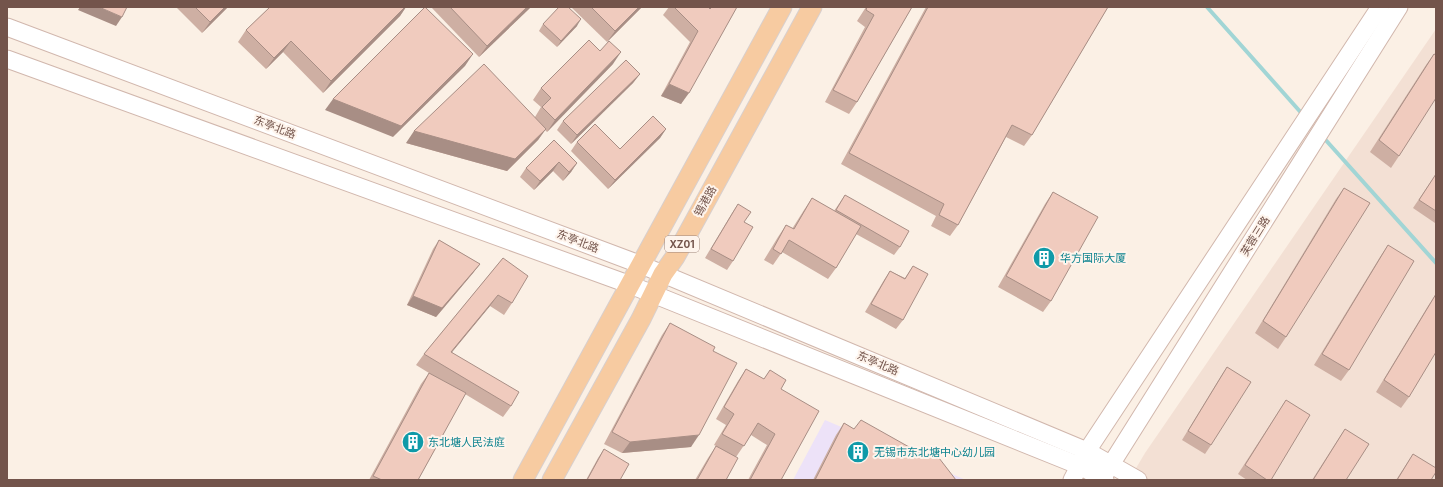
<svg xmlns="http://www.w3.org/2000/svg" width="1443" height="487" font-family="Inter,'Noto Sans SC',sans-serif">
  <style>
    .residential { fill: #f3e0d4 }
    .education { fill: #ede2f8 }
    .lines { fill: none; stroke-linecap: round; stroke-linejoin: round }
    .stream { stroke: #a1d5d5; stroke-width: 4 }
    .secondary-casing { stroke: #d1b7ad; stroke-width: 19 }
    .primary-casing { stroke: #d8cfcd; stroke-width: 21 }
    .secondary { stroke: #fff; stroke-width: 17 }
    .primary { stroke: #f7cba1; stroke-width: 19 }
    .wall { fill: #ceafa3 }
    .shaded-wall { fill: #a88e85 }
    .building { fill: #f0cbbe; stroke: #a88e85 }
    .labels { text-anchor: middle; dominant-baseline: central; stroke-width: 4; stroke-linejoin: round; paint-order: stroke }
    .shield { fill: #fef4ec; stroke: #9d847b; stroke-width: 1 }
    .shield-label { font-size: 10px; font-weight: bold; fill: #73544b }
    .street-label { font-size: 11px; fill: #73544b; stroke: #fef4ec }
    .culture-label { font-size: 11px; fill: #0d838f; stroke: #fef4ec; text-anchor: start }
  </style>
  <rect width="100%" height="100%" fill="#fbf0e5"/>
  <!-- residential -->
  <polygon class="residential" points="1436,29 1436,480 1129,480 1145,453"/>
  <!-- education -->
  <polygon class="education" points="825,420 966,480 793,480"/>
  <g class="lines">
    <!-- stream -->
    <g class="stream">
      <polyline points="1207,7 1304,116"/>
      <polyline points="1323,137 1436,263"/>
    </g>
    <!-- secondary casing -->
    <g class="secondary-casing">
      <g id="secondary">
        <polyline points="7,27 639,264 1087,451 1138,480"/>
        <polyline points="7,59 628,284 1080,466 1105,480"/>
        <polyline points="1105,474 1399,7"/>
        <polyline points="1072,480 1087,451 1380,7"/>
      </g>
    </g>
    <!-- primary casing -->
    <g class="primary-casing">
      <g id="primary">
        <polyline points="523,480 782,7"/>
        <polyline points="552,480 641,319 663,274 675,257 812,7"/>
      </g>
    </g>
    <!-- secondary -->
    <use href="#secondary" class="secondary"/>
    <!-- primary -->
    <use href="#primary" class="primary"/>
  </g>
  <!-- wall -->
  <g class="wall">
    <polygon points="176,7 228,7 202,33"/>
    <polygon points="270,7 406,7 400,16 323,93 283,52 266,69 238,42 246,30"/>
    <polygon points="431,7 531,7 479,57"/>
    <polygon points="571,7 642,7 607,42"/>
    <polygon points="669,7 708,7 710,9 711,7 737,7 681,104 661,96 690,42 663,15"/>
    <polygon points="866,7 912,7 857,102 849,114 825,102 865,27 857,21"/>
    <polygon points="926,7 1108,7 1032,135 1024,146 1006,137 958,225 950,236 931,226 936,216 841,164"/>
    <polygon points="543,24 577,26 557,47 539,31"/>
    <polygon points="1434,54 1399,156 1391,168 1370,152 1426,65"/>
    <polygon points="613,64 547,132 545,130 538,140 507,171 406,143 535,117 541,107 533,100 541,88"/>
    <polygon points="640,74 633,83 571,144 557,130 563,121"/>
    <polygon points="666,129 660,138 608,189 571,151 577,142 620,149"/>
    <polygon points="554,140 577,163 571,172 563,181 553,171 534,190 520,177 526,168"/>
    <polygon points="1436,174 1436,222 1435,223 1413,208"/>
    <polygon points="1344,188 1286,337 1278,349 1255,333 1336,199"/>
    <polygon points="1053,192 1051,301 1043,312 998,287 1045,204"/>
    <polygon points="845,195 900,247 894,255 856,234 836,268 828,279 782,252 773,265 764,260 778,237 786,225 792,229 804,210 812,198 834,211"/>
    <polygon points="738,204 733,261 727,270 705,258 732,213"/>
    <polygon points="439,240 480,264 473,273 436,317 407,305 433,249"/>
    <polygon points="1388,245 1349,370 1341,381 1314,365 1380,257"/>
    <polygon points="503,258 512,303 504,315 490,306 452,352 511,406 503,417 465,394 418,480 369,480 421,384 429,373 416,365 424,354"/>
    <polygon points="913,266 903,320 896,329 865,312 884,280 890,271 905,278"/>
    <polygon points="1436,294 1409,397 1401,408 1376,392 1428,306"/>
    <polygon points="670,323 713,351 691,447 622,453 604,444 662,335"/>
    <polygon points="1227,367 1211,445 1205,454 1182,440 1221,376"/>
    <polygon points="746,369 764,379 770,370 781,389 781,480 748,480 767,445 751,435 736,457 726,480 695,480 708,458 716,446 714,445 726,425 716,419 738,381"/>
    <polygon points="1286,400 1271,480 1247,480 1238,474"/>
    <polygon points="844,423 854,429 956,480 813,480 836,435"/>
    <polygon points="1345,429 1346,480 1312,480 1339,438"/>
    <polygon points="604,449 620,480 586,480 598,458"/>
    <polygon points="1413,454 1431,480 1396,480"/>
  </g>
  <!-- shaded-wall -->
  <g class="shaded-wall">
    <polygon points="80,7 99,7 122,17 116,26 78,10"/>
    <polygon points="225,7 228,7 202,33 210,22"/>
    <polygon points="405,7 406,7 400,16 323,93 331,81"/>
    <polygon points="527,7 531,7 479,57 487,46"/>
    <polygon points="639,7 642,7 607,42 615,31"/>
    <polygon points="581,19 577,26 557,47 561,41"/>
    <polygon points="291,41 283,52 266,69 274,58"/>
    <polygon points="621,52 613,64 547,132 555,120"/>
    <polygon points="473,54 465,66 393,137 325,110 333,99"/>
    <polygon points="640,74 633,83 571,144 577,135"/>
    <polygon points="669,84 689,93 681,104 661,96"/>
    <polygon points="546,129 538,140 507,171 406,143 414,131"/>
    <polygon points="666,129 660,138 608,189 615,180"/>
    <polygon points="559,162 553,171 534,190 540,181"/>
    <polygon points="577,163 571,172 563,181 569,172"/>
    <polygon points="480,264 473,273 436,317 407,305 413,296"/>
    <polygon points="498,295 490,306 443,363 451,352"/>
    <polygon points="699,435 691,447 622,453 630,442"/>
  </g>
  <!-- building -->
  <g class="building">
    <polygon points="99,7 127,7 122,17"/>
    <polygon points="195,7 225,7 210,22"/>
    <polygon points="270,7 405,7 331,81 291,41 274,58 246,30"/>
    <polygon points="425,7 473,54 401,126 333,99"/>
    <polygon points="450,7 527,7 487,46"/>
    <polygon points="559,7 568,7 581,19 561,41 543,24"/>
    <polygon points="591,7 639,7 615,31"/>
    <polygon points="674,7 708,7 710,9 712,7 737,7 689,93 669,84 698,31"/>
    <polygon points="867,7 912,7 857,102 833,90 874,15 866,10"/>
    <polygon points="928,7 1108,7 1032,135 1012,125 958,225 939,215 944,204 849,153"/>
    <polygon points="589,40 600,51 609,41 621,52 555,120 542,107 551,98 541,88"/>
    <polygon points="1434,54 1436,55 1436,98 1399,156 1379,140"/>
    <polygon points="626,60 640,74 577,135 563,121"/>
    <polygon points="484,64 546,129 515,159 414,131"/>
    <polygon points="653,116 666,129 615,180 577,142 595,124 620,149"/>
    <polygon points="554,140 577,163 569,172 559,162 540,181 526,168"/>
    <polygon points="1436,174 1436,211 1419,200"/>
    <polygon points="1344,188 1370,203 1286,337 1263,321"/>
    <polygon points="1053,192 1098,217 1051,301 1006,276"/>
    <polygon points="845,195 909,231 900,247 836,210"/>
    <polygon points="812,198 861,226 836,268 789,240 781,254 773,249 786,225 794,229"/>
    <polygon points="738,204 751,212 744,222 753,227 733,261 711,249"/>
    <polygon points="439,240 480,264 442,308 413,296"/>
    <polygon points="1388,245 1414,261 1349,370 1322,354"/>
    <polygon points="503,258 528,276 512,303 498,295 451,352 519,392 511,406 424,354"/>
    <polygon points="913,266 928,274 903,320 871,304 890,271 905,279"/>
    <polygon points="1436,294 1436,352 1409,397 1384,380"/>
    <polygon points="670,323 715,347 713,351 737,363 699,435 630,442 612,432"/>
    <polygon points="1227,367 1251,382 1211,445 1188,431"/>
    <polygon points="746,369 764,379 770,370 786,380 781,389 819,411 781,480 750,480 775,434 758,423 744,446 722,434 734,414 724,407"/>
    <polygon points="429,373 466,393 418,480 382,480 373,476"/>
    <polygon points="1286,400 1310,415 1271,480 1267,480 1245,465"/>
    <polygon points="861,420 918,452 939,458 956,480 815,480 844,423 854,429"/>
    <polygon points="1345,429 1369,444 1346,480 1313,480"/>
    <polygon points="716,446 738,458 726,480 697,480"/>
    <polygon points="604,449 629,464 620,480 587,480"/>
    <polygon points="1413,454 1436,468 1436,472 1431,480 1397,480"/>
  </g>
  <!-- icons -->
  <defs>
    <g id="building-disc" transform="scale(1.15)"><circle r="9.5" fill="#0f9aa8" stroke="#fef4ec"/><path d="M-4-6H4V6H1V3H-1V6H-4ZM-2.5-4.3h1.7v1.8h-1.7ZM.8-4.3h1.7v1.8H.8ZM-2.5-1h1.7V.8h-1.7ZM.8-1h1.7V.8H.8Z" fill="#fff"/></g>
  </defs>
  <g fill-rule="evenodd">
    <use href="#building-disc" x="1044" y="258"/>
    <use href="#building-disc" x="413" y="442"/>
    <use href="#building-disc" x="858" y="452"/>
  </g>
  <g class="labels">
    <!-- shield labels -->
    <rect class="shield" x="665" y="236" width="34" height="16" rx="3"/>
    <g class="shield-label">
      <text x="682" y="244">XZ01</text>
    </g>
    <!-- street labels -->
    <g class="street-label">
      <text transform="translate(275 127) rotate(21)">东亭北路</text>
      <text transform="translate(705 201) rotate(-61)">锡港路</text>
      <text transform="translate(1255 236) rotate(-58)">芙蓉三路</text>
      <text transform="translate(578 241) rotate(21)">东亭北路</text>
      <text transform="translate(878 363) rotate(23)">东亭北路</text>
    </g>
    <!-- culture labels -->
    <g class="culture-label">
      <text x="1060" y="258">华方国际大厦</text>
      <text x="428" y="442">东北塘人民法庭</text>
      <text x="874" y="452">无锡市东北塘中心幼儿园</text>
    </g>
  </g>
  <!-- border -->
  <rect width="1443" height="487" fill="none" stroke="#73544b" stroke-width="16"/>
</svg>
